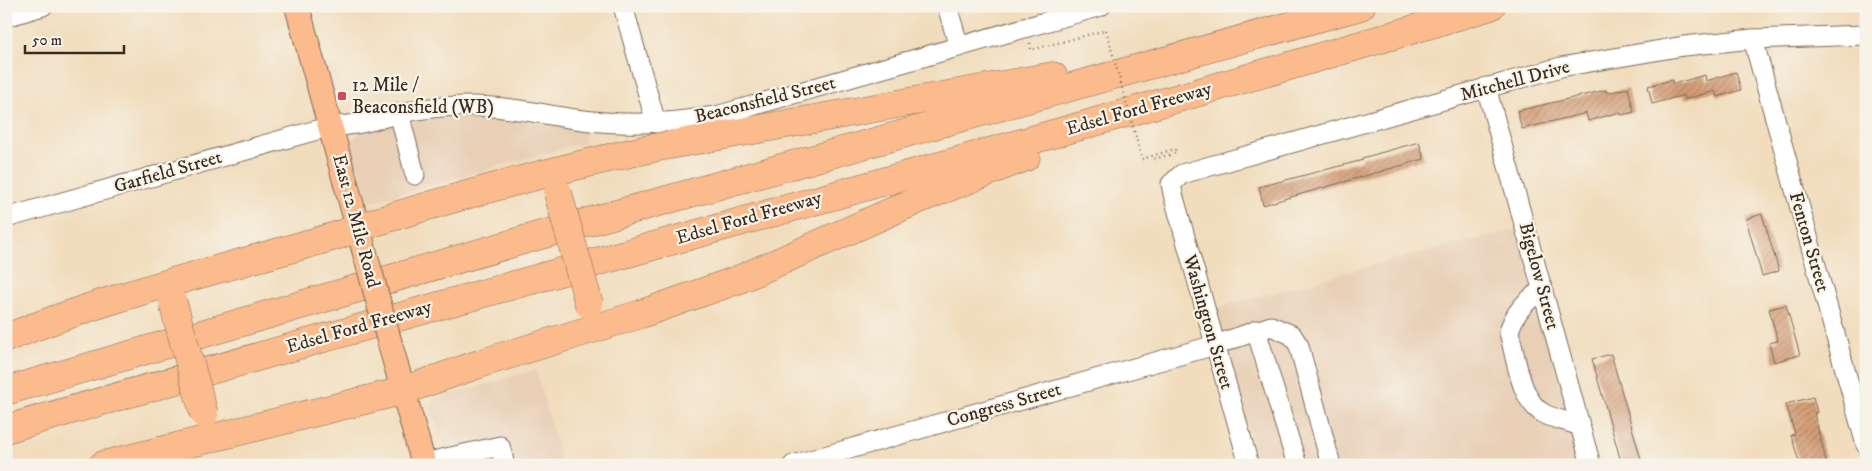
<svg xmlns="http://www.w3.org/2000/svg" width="1872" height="471" font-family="'IM FELL DW Pica',serif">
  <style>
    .built { fill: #e8cfb6 }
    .building { fill: url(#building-hatch) }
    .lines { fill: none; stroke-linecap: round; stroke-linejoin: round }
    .minor-casing { stroke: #7b6956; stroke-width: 21 }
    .major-casing { stroke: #7b6956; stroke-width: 26 }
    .highway-casing { stroke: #7b6956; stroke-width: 29 }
    .path { stroke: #7b6956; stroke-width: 2.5; stroke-dasharray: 1 4; stroke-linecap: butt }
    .minor { stroke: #fff; stroke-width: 19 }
    .major { stroke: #fbbb8d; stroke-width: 24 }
    .highway { stroke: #fbbb8d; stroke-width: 28 }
    .major-bridge-casing { stroke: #7b6956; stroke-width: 26; stroke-linecap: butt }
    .highway-bridge-casing { stroke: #7b6956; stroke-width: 29; stroke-linecap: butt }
    .path-bridge { stroke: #7b6956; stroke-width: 2.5; stroke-dasharray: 1 4; stroke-linecap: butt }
    .major-bridge { stroke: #fbbb8d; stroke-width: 24 }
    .highway-bridge { stroke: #fbbb8d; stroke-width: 28 }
    .poi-dot { fill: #d1495b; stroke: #f7f3e8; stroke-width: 2 }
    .labels { text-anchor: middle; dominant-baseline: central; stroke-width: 4.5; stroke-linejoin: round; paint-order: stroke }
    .street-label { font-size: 19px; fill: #3b2a1e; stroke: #f7f3e8 }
    .poi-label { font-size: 19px; fill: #3b2a1e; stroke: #f7f3e8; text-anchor: start }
  </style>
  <defs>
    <pattern id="building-hatch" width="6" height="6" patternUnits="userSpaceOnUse" patternTransform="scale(1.25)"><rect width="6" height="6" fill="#d59e78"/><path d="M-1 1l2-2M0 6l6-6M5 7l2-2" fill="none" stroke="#ae8162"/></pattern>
  </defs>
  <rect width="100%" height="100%" fill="#f7f3e8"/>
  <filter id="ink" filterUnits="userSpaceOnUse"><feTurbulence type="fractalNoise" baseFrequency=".02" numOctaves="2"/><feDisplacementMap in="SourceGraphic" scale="10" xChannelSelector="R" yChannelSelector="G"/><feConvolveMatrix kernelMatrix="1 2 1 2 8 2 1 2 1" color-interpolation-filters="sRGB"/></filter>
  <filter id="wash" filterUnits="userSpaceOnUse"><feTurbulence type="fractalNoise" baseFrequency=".0096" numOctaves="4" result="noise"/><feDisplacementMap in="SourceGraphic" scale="20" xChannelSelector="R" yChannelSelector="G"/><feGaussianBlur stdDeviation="1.12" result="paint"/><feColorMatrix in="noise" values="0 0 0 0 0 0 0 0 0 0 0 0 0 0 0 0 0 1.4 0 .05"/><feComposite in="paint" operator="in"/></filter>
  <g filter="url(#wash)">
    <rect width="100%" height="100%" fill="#f1ddbd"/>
    <!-- built -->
    <g class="built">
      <polygon points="477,115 585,130 585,142 371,202 365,195 350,146 351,141 359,134 414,120"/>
      <polygon points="1518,229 1583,465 1258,465 1214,309 1384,262"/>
      <polygon points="536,370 562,465 447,465 432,410 434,399"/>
    </g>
    <g id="blocks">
      <!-- building -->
      <g class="building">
        <polygon points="1736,72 1741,90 1717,97 1715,91 1685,99 1684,95 1652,104 1648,86 1672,80 1673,84 1705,75 1706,81"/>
        <polygon points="1628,88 1634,112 1621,115 1620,112 1588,121 1586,113 1522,129 1517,111 1606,90 1607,93"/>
        <polygon points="1419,142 1424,159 1263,205 1259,187 1363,160 1362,158"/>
        <polygon points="1762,214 1779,271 1762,276 1746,219"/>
        <polygon points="1786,305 1800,355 1774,362 1769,343 1778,341 1769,309"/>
        <polygon points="1611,354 1642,463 1636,465 1622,465 1592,359"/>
        <polygon points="1813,397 1817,412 1814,413 1827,465 1800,465 1791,435 1795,434 1786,404"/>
      </g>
    </g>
  </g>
  <g filter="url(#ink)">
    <use href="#blocks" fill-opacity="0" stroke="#7b6956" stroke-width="1"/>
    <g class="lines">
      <!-- minor casing -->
      <g class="minor-casing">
        <g id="minor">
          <polyline points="623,6 656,123"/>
          <polyline points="947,6 959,47"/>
          <polyline points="6,17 43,6"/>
          <polyline points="1753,39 1866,445"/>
          <polyline points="1486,87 1591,465"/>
          <polyline points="399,113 415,175"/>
          <path d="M6,218l325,-92c27,0 41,-6 67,-12 23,-6 48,-8 72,-8 38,0 76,9 113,14 46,6 92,3 137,-5l381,-109"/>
          <path d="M1543,289c-16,11 -29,23 -34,43 7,25 11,71 37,83 11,4 23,7 34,11"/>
          <polyline points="1256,330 1297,465"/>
          <polyline points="424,463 500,446 505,465"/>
          <polyline points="793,465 1215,345 1271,326 1292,335 1299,346 1331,465"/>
          <polyline points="1249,465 1173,194 1171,184 1182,174 1561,67 1684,46 1753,39 1866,35"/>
        </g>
      </g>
      <!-- major casing -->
      <g class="major-casing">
        <g id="major">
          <polyline points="297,6 363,246"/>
          <polyline points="392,351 424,465"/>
        </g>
      </g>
      <!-- highway casing -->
      <g class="highway-casing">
        <g id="highway">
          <path d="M6,338c103,-42 212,-68 319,-99 18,-5 36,-12 54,-18 90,-28 182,-53 274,-73l400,-72"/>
          <polyline points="6,391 541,235 1361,6"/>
          <path d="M6,429c494,-144 992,-274 1485,-423"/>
          <polyline points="103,465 402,391 482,363 641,314 740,279 922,198 1026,157"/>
        </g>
      </g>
      <!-- path -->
      <g class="path">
        <polyline points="1030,43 1031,50 1106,30"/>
        <polyline points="1142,159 1175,149 1176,153 1151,160"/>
      </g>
      <!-- minor -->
      <use href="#minor" class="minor"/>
      <!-- major -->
      <use href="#major" class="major"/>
      <!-- highway -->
      <use href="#highway" class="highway"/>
      <!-- major-bridge casing -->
      <g class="major-bridge-casing">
        <polyline id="major-bridge" points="363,246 392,351"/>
      </g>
      <!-- highway-bridge casing -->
      <g class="highway-bridge-casing">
        <g id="highway-bridge">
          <polyline points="558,193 589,304"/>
          <polyline points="173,303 204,414"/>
        </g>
      </g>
      <!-- path-bridge -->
      <polyline class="path-bridge" points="1106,30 1142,159"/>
      <!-- major-bridge -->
      <use href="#major-bridge" class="major-bridge"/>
      <!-- highway-bridge -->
      <use href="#highway-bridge" class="highway-bridge"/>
    </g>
  </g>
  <!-- markers -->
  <rect class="poi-dot" x="337" y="91" width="10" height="10" rx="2.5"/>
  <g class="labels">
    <!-- street labels -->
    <g class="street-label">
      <text transform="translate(1515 81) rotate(-15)">Mitchell Drive</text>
      <text transform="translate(765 100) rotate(-14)">Beaconsfield Street</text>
      <text transform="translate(1139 109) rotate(-16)">Edsel Ford Freeway</text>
      <text transform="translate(168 172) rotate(-16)">Garfield Street</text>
      <text transform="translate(749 218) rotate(-16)">Edsel Ford Freeway</text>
      <text transform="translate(356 221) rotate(75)">East 12 Mile Road</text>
      <text transform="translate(1809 242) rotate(74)">Fenton Street</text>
      <text transform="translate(1539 276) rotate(75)">Bigelow Street</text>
      <text transform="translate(1208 322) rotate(74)">Washington Street</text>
      <text transform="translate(359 327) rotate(-16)">Edsel Ford Freeway</text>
      <text transform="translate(1004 405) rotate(-16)">Congress Street</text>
    </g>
    <!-- poi labels -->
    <g class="poi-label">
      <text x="352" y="85">12 Mile /<tspan x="352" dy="22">Beaconsfield (WB)</tspan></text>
    </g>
  </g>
  <!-- margin -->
  <rect width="1872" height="471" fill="none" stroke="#f7f3e8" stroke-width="25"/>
  <!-- scale -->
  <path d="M25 45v8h99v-8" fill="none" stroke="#3b2a1e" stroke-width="2.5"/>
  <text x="32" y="45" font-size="15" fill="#3b2a1e" stroke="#f7f3e8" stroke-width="4" paint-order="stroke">50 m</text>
</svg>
